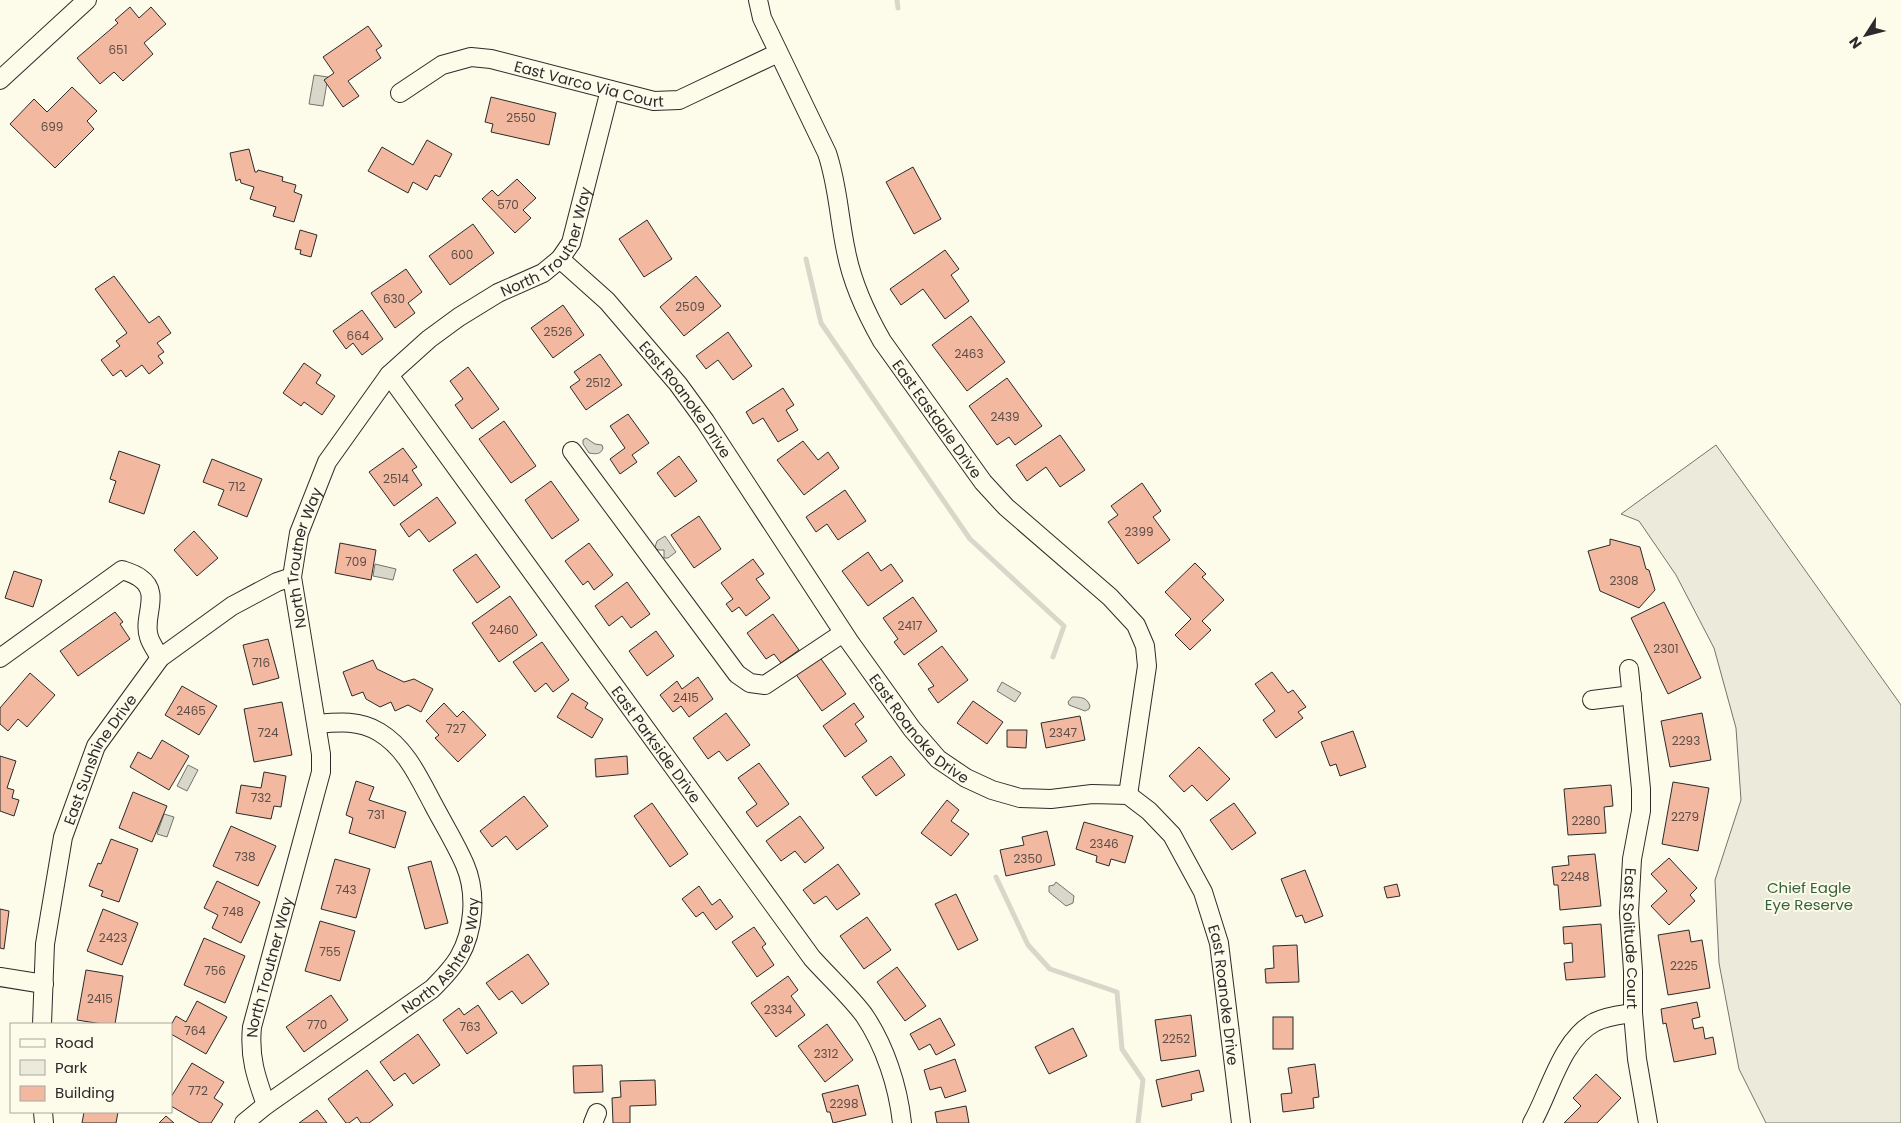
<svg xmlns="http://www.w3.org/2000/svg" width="1901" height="1123" font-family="Poppins,sans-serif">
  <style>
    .green { fill: #ecebdb; stroke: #74746e }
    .water { fill: #d8d7c9; stroke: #74746e }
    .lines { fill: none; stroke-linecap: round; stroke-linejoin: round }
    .stream { stroke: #d8d7c9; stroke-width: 5 }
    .building { fill: #f2b8a0; stroke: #2b2b2b }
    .minor-casing { stroke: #2b2b2b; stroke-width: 20 }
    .minor { stroke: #fdfbea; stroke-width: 18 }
    .labels { text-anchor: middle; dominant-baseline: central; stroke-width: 4; stroke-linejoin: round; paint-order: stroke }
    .number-label { font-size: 12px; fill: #5d4e48 }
    .street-label { font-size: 15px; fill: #2b2b2b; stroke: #fdfbea }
    .park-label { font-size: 15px; fill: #34623c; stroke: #fdfbea }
  </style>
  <rect width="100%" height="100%" fill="#fdfbea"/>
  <!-- green -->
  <polygon class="green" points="1716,445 1901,705 1901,1123 1766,1123 1739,1069 1719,963 1715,880 1741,800 1736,728 1714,648 1676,575 1639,521 1621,514"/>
  <!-- water -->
  <g class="water">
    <polygon points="314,75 328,77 323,106 309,104"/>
    <path d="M586,438l9,6 7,1 1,3c-2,7 -8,6 -14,5l-6,-9v-4z"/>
    <polygon points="665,536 676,552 668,558 664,558 664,550 658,550 655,547 657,541"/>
    <polygon points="375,564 396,569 393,580 373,576"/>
    <polygon points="1002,682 1021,693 1015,702 997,691"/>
    <path d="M1072,697c8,0 15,0 18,9l-1,3 -4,2 -16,-6 -1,-3z"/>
    <polygon points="188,765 198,770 187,791 177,786"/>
    <polygon points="164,814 174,817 167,837 157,834"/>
    <polygon points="1056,882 1074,896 1073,903 1066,906 1049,892 1049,886 1054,885"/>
  </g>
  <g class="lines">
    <!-- stream -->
    <g class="stream">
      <polyline points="897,0 898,8"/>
      <polyline points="806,259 821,323 970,539 1064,626 1053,657"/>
      <polyline points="996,877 1028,945 1050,969 1117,992 1122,1049 1143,1080 1138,1123"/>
    </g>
  </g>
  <!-- building -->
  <g class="building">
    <polygon points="130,7 139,18 151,7 166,24 144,43 153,54 123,81 114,72 100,84 77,58 118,23 115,20"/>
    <polygon points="368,26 382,46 376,50 381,58 348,81 359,96 343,107 324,80 334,73 323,57"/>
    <polygon points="72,87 97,111 87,121 94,129 55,168 10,124 34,99 47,112"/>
    <polygon points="491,97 556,113 549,145 491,132 493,124 485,122"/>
    <polygon points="427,140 452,154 440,177 435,175 427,190 413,182 408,193 368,171 382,147 413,165"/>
    <polygon points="249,149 255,172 257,172 258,170 283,177 282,181 296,185 294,192 302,195 294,222 273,216 276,207 250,199 254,187 241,183 240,179 236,181 230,153"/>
    <polygon points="913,167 941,219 914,234 886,182"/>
    <polygon points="517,179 536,198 523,210 531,218 515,233 482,199 492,190 498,196"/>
    <polygon points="647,220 672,259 644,277 619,239"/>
    <polygon points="473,224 494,253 450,285 429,256"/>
    <polygon points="300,230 317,235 311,257 300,254 301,250 295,249"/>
    <polygon points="945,250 959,269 951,275 969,301 945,319 923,289 901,305 890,289"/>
    <polygon points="406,269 422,292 408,303 415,313 395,328 371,293"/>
    <polygon points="114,276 149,323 159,316 171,333 157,343 164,352 158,356 163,363 149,374 142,365 126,377 121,370 113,376 101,360 120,346 116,341 127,333 95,289"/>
    <polygon points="696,276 721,306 684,336 660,307"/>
    <polygon points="563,305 584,335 553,358 531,328"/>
    <polygon points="362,310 383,339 362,355 353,343 346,349 333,331"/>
    <polygon points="971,316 1005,362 967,391 932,345"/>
    <polygon points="728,332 752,366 733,380 718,360 706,369 696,356"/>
    <polygon points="600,354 622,385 586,410 570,387 580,380 574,372"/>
    <polygon points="304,363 321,375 316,383 335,396 322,415 304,402 301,406 283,393"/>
    <polygon points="468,367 499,409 472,429 455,405 463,399 450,381"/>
    <polygon points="1007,378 1042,426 1015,445 1009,437 997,445 969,406"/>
    <polygon points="783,388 794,405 786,410 798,430 778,442 763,418 753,424 746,412"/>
    <polygon points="628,414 649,443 632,455 637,462 620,474 610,459 625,448 610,426"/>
    <polygon points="504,421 536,466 511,483 479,439"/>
    <polygon points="1060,435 1085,470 1060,487 1046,467 1027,481 1016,465"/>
    <polygon points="803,441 818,460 828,452 839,468 804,495 777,460"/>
    <polygon points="403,448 417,467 412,470 422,485 394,506 369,472"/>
    <polygon points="119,451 160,465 144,514 109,502 116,481 110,479"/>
    <polygon points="679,456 697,481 675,497 657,473"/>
    <polygon points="212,459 262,479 247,517 218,505 224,490 203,482"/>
    <polygon points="551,481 579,520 552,539 525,500"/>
    <polygon points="1142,483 1161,511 1153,517 1170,540 1138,564 1108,522 1118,515 1111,506"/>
    <polygon points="845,490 866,521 838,540 827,524 816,532 806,517"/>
    <polygon points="437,497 456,523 429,542 419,529 409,537 400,524"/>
    <polygon points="699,516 721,549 694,568 671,535"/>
    <polygon points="194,531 218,558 197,576 174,550"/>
    <polygon points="1610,539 1640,547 1646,569 1649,570 1655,590 1639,608 1600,591 1588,551 1610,545"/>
    <polygon points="340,543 376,550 371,580 335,573"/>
    <polygon points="589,543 613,575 594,590 588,581 583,585 565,561"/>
    <polygon points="868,552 881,571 891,564 903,581 868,606 842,571"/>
    <polygon points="476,554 500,587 477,603 453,570"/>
    <polygon points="753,559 764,574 756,579 770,598 746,616 739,607 732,612 726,604 733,599 721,583"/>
    <polygon points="1195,563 1206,574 1202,577 1224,600 1202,621 1211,630 1190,650 1175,635 1191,619 1165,592"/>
    <polygon points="14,571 42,580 33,607 5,598"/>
    <polygon points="627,582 650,614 631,628 622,616 609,626 595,606"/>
    <polygon points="510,596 537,635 499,662 472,623"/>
    <polygon points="913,597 937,631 904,655 894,642 898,639 883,618"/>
    <polygon points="1664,602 1701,678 1668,694 1631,618"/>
    <polygon points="115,612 123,622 120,624 130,639 78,676 60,651"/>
    <polygon points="773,614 799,650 781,663 774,654 766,659 747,633"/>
    <polygon points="656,631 674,656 647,676 629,651"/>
    <polygon points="268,639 279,678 253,685 243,645"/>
    <polygon points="542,642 569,680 553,692 546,683 535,692 513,662"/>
    <polygon points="942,646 968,680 938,703 928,689 934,686 918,664"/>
    <polygon points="819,656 846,694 822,711 795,673"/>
    <polygon points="373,660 377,669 404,682 414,679 433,689 421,712 408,705 395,711 391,702 380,707 366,699 363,692 352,696 343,672"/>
    <polygon points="1272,672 1288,693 1293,690 1306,707 1298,712 1303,718 1276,738 1263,720 1275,711 1255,684"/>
    <polygon points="30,673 55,695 27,727 18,719 8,731 0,724 0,708"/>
    <polygon points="698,677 713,699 689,717 681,706 673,712 660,695 677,681 682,689"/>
    <polygon points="182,686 217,706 199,735 165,715"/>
    <polygon points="572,693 588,703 585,708 603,719 592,738 557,717"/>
    <polygon points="973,701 1003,722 987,744 957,723"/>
    <polygon points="282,702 292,755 254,762 244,709"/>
    <polygon points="444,703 457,717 463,711 486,735 458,762 435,738 439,735 426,721"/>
    <polygon points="854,703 864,717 855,724 867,741 845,757 823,726"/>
    <polygon points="726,713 750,745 727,761 719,751 708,759 693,738"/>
    <polygon points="1702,713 1711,760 1670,767 1661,721"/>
    <polygon points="1080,716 1085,740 1046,748 1041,723"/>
    <polygon points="1007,730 1027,730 1026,748 1007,747"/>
    <polygon points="1353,731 1366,767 1340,776 1336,764 1330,766 1321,742"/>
    <polygon points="162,740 189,756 169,790 130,767 138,752 151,759"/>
    <polygon points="1199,747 1230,779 1207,801 1192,785 1184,792 1169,776"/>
    <polygon points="0,756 16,761 7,788 14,790 12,798 19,800 14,816 0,811"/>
    <polygon points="627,756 628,774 596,777 595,759"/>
    <polygon points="891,756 905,775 876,796 862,777"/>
    <polygon points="759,763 789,804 757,827 746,812 757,804 738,778"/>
    <polygon points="264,772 286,776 281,807 274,806 271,819 236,813 241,785 261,788"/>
    <polygon points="356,781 374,787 369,800 406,812 395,848 349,833 353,818 346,815"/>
    <polygon points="1673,782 1709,788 1698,851 1662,844"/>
    <polygon points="1611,785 1613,806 1604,807 1606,833 1568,835 1564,789"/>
    <polygon points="133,792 167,806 152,842 119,828"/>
    <polygon points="524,796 548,826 517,850 506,836 492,847 480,831"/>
    <polygon points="947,800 959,810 951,821 969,834 951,856 921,833"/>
    <polygon points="652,803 688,854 670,867 634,816"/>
    <polygon points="1234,803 1256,833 1232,850 1210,820"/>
    <polygon points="800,816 824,848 805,863 795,851 781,861 766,841"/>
    <polygon points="1084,822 1133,836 1125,863 1111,859 1109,866 1096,862 1097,856 1076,849"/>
    <polygon points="231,826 276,846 258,886 213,866"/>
    <polygon points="1047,831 1055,865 1006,876 1000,850 1024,845 1022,837"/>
    <polygon points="111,839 138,849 119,902 101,896 103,891 89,886 98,863 101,864"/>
    <polygon points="1595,854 1601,906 1560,910 1558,885 1554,885 1552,867 1569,865 1568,856"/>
    <polygon points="1669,858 1697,888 1690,895 1695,901 1669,925 1651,906 1667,891 1651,874"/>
    <polygon points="335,859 370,869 356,918 321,909"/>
    <polygon points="431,861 448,923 425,929 408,867"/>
    <polygon points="838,864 860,894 837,910 826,896 814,904 803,890"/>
    <polygon points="1305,870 1323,916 1305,923 1302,915 1296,917 1281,879"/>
    <polygon points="217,881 260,902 241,943 212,928 218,915 204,908"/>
    <polygon points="1397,884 1400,896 1387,898 1384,887"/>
    <polygon points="699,886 712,905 720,899 733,917 716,930 703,912 696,917 682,899"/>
    <polygon points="956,894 978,940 958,950 935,904"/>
    <polygon points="0,909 9,911 4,949 0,948"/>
    <polygon points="103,909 138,923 122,965 87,951"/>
    <polygon points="867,917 891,950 864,969 840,936"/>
    <polygon points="320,921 355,931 340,981 305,971"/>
    <polygon points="1601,924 1605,977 1566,980 1564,963 1573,962 1572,943 1564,944 1563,927"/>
    <polygon points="754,927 766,944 762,947 774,965 757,977 732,942"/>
    <polygon points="1689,930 1691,942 1702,940 1710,988 1668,995 1658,935"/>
    <polygon points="204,938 245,956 225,1003 184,985"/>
    <polygon points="1297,945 1299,982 1266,983 1265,969 1274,968 1273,946"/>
    <polygon points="528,954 549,984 522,1004 512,991 499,1000 486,983"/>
    <polygon points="897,967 926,1006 905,1021 877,982"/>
    <polygon points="86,970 123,976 115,1024 102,1024 77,1020"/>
    <polygon points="788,976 798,990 791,996 805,1015 776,1037 751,1003"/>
    <polygon points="331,995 348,1020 304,1052 286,1027"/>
    <polygon points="197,1001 227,1017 206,1054 171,1034 171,1025 176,1016 186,1022"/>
    <polygon points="1697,1002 1700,1017 1692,1019 1694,1029 1703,1027 1705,1039 1713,1037 1716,1054 1674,1062 1666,1023 1663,1024 1661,1009"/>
    <polygon points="478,1005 497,1033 467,1054 443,1020 459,1008 464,1015"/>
    <polygon points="1191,1015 1196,1056 1161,1061 1155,1020"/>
    <rect x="1273" y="1017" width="20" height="32"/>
    <polygon points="940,1018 955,1045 936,1055 930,1044 919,1050 910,1034"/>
    <polygon points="827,1024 853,1060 825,1082 798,1046"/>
    <polygon points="1073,1028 1087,1056 1049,1074 1035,1047"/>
    <polygon points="418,1034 440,1065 413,1084 405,1073 394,1081 380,1062"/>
    <polygon points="955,1059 966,1091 945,1098 941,1087 930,1090 924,1070"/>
    <polygon points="192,1063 224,1082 214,1098 223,1104 211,1123 200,1123 171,1106 171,1097"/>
    <polygon points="1315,1064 1319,1097 1313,1098 1314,1108 1283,1112 1281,1094 1292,1093 1288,1068"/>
    <polygon points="602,1065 603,1092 574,1093 573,1066"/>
    <polygon points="367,1070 393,1105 369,1123 361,1123 357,1117 349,1123 346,1123 328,1099"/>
    <polygon points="1199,1070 1204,1091 1191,1094 1192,1100 1162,1107 1156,1080"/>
    <polygon points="1596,1074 1621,1098 1597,1123 1564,1123 1581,1106 1573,1098"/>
    <polygon points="655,1080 656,1105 630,1106 630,1123 613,1123 612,1098 621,1097 620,1081"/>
    <polygon points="858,1085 866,1115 833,1123 830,1112 827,1112 822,1094"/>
    <polygon points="966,1106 969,1123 937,1123 935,1112"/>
    <polygon points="317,1110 327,1123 299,1123"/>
    <polygon points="84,1112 118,1112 116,1123 82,1123"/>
    <polygon points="166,1116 174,1123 159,1123"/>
  </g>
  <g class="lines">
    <!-- minor casing -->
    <g class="minor-casing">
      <g id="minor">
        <path id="s1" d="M758,0l4,18 65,135c11,32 12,66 19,98 6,32 20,62 36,90l101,141 23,25 104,90 26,28 9,21 2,20 -19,129"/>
        <polyline points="0,80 87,0"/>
        <path id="s2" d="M400,93l42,-28 29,-8 20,2 163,42 25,-1 99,-47"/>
        <path id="s3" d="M560,259l47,42 71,83 27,37 144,220 63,88 26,30 28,19 26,12 28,8 31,1 41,-5 36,1 21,16 23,24 31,57 16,51 22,180"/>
        <path id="s4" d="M389,375l423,583c17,19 38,38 52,57 21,31 34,71 38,108"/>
        <polyline points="572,451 737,674 750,683 765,685 843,633"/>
        <path d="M0,658l122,-88c6,2 13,4 18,8 22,15 2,39 9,59 2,7 8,15 11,21"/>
        <path id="s5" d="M1629,669l12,120v22l-9,48 -3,54 4,58v42l4,46 11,64"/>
        <polyline points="1592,700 1632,695"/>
        <polyline points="0,977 44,984"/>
        <path id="s6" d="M42,1024l3,-80 18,-107 33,-91 64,-88 72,-52 45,-24 15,-5"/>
        <path id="s7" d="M266,1105c-10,-28 -17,-48 -14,-78l69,-255v-18l-29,-177 7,-44 28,-71 62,-87 40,-36 30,-22 39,-24 45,-20 17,-14 11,-16 39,-153"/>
        <polyline points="43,1112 44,1123"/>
        <path id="s8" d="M244,1123l22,-18 166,-116c10,-10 20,-20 27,-32 15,-26 18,-64 6,-92 -9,-21 -21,-40 -32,-61 -14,-26 -27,-56 -54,-72 -20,-12 -40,-10 -62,-8"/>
        <polyline points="593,1123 597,1113"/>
        <path d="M1532,1123c18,-31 29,-83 63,-101 12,-6 25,-7 38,-9"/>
      </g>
    </g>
    <!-- minor -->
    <use href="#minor" class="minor"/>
  </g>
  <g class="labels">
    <!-- number labels -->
    <g class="number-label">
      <text x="118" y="49">651</text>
      <text x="521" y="117">2550</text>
      <text x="52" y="126">699</text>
      <text x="508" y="204">570</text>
      <text x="462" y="254">600</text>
      <text x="394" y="298">630</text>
      <text x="690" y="306">2509</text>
      <text x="558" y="331">2526</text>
      <text x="358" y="335">664</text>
      <text x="969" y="353">2463</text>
      <text x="598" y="382">2512</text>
      <text x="1005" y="416">2439</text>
      <text x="396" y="478">2514</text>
      <text x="237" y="486">712</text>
      <text x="1139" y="531">2399</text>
      <text x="356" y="561">709</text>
      <text x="1624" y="580">2308</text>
      <text x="910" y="625">2417</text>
      <text x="504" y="629">2460</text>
      <text x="1666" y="648">2301</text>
      <text x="261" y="662">716</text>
      <text x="686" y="697">2415</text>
      <text x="191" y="710">2465</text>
      <text x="456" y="728">727</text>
      <text x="268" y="732">724</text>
      <text x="1063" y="732">2347</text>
      <text x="1686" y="740">2293</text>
      <text x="261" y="797">732</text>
      <text x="376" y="814">731</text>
      <text x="1685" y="816">2279</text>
      <text x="1586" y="820">2280</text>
      <text x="1104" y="843">2346</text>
      <text x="245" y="856">738</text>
      <text x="1028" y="858">2350</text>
      <text x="1575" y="876">2248</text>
      <text x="346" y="889">743</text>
      <text x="233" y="911">748</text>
      <text x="113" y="937">2423</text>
      <text x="330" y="951">755</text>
      <text x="1684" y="965">2225</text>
      <text x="215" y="970">756</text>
      <text x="100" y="998">2415</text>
      <text x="778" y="1009">2334</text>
      <text x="317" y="1024">770</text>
      <text x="470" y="1026">763</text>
      <text x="195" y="1030">764</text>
      <text x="1176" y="1038">2252</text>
      <text x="826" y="1053">2312</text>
      <text x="198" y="1090">772</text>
      <text x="844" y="1103">2298</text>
    </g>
    <!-- street labels -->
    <g class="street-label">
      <text stroke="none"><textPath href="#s2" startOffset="202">East Varco Via Court</textPath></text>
      <text stroke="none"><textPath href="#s7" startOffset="982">North Troutner Way</textPath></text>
      <text stroke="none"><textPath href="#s3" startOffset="189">East Roanoke Drive</textPath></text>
      <text stroke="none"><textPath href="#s1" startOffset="461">East Eastdale Drive</textPath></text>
      <text stroke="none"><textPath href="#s7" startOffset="562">North Troutner Way</textPath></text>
      <text stroke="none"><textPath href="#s3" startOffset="594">East Roanoke Drive</textPath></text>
      <text stroke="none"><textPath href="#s4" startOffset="456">East Parkside Drive</textPath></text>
      <text stroke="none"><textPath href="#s6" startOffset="275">East Sunshine Drive</textPath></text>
      <text stroke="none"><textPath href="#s5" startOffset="271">East Solitude Court</textPath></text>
      <text stroke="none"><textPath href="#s8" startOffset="265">North Ashtree Way</textPath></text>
      <text stroke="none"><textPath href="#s7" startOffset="142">North Troutner Way</textPath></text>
      <text stroke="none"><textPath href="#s3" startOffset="1059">East Roanoke Drive</textPath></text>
    </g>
    <!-- park labels -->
    <g class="park-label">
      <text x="1809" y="887">Chief Eagle<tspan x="1809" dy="17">Eye Reserve</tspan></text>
    </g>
  </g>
  <!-- legend -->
  <rect x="10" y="1023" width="162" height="90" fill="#fdfbea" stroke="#a9a89e"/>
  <rect x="20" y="1039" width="25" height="8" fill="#fdfbea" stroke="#a9a89e"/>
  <text x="55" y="1048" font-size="15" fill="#2b2b2b">Road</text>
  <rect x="20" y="1060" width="25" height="15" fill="#ecebdb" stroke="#a9a89e"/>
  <text x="55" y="1073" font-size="15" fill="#2b2b2b">Park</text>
  <rect x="20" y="1086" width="25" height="15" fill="#f2b8a0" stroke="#a9a89e"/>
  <text x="55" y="1098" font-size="15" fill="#2b2b2b">Building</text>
  <!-- north arrow -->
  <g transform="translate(1866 35) rotate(234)" stroke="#fdfbea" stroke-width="4" paint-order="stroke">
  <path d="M0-4L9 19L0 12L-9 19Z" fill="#2b2b2b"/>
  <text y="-8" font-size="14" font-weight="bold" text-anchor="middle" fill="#2b2b2b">N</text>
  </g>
</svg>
